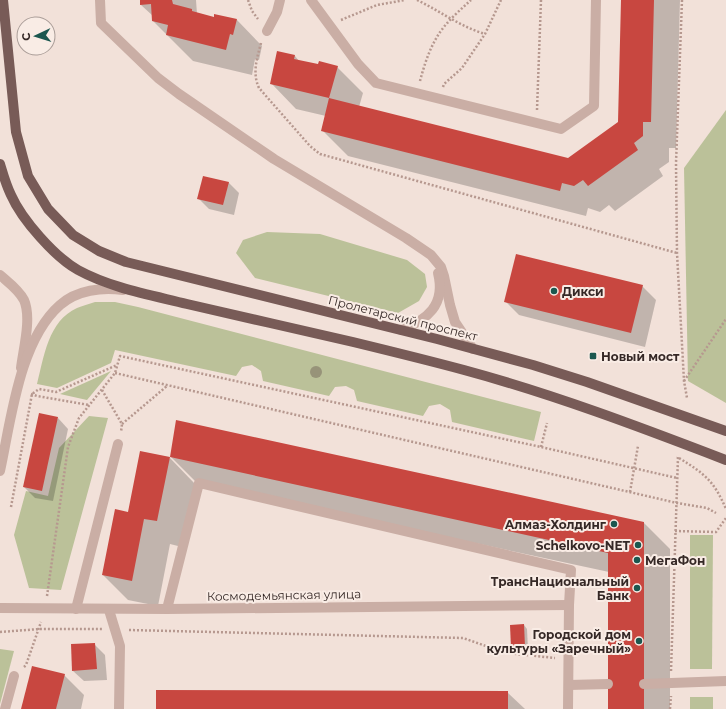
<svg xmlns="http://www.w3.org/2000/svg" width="726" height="709" font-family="Montserrat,sans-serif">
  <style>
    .green { fill: #bbc199 }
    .shadow { fill: #0003 }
    .building { fill: #c84740 }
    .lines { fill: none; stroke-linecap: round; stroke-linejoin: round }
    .path { stroke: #b6988f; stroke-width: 2.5; stroke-dasharray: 2 2; stroke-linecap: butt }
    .service { stroke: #caaea5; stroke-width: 10 }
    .minor { stroke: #caaea5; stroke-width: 10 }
    .tertiary { stroke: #caaea5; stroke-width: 10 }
    .primary { stroke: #785b57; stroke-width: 10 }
    .tree { fill: #979379 }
    .poi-dot { fill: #1b574f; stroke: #f9ece5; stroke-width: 1.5 }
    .labels { text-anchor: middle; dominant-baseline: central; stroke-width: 4; stroke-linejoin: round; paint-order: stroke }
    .poi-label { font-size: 12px; font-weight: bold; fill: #352826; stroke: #f9ece5; text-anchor: end }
    .street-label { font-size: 12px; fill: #352826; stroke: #f9ece5 }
  </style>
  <rect width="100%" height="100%" fill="#f2e1d9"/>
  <!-- green -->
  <g class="green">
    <polygon points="726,110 726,403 688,381 684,168"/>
    <polygon points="267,232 320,234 407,260 425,274 427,287 419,301 398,313 255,278 236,253 243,240"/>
    <path d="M95,302h20l23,5 403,105 -7,29 -82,-19 -2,-12 -10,-6 -11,2 -6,10 -66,-15 -3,-11 -8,-4 -11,1 -6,9 -66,-15 -2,-10 -9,-6 -10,2 -6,9 -121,-26 -4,13 -54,25 -20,-4c7,-27 11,-63 40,-76 5,-2 12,-4 18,-6z"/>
    <polygon points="111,371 87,400 60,394"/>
    <polygon points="89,416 108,418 61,590 29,588 14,535 26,491 48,496 59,448"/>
    <polygon points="690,535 713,535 712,669 690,669"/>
    <polygon points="0,649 14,651 0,704"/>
    <rect x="690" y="697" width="23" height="12"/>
  </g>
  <!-- shadow -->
  <g class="shadow">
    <polygon points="141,0 196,0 197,14 214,18 237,20 262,46 259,60 255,59 252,75 193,61 153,21 153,16 141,5"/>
    <polygon points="622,0 680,0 676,148 669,148 669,162 659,169 663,176 615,211 609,205 600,212 588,208 586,216 348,156 322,130 326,116 296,109 271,83 278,52 295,56 299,61 319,65 337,67 363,93 359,107 568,159 619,123"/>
    <polygon points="228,182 239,193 234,215 209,209 198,198"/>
    <polygon points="642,286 656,300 645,347 519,315 505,301"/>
    <polygon points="58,418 68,429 53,501 35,498 24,487"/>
    <polygon points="171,457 644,523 670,549 670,709 609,709 609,572 197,483"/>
    <polygon points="170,458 195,484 182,547 170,544 158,606 128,600 103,575 129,513"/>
    <polygon points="524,625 527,629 528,650 515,651 512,647 511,626"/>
    <polygon points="94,644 105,655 107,680 84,681 73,671"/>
    <polygon points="64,675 84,695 81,709 23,709"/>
    <polygon points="507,692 525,709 157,709"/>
  </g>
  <!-- building -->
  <g class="building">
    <polygon points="140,0 172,0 173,4 192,9 192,11 214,17 214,14 237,19 233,35 230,34 226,50 166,35 168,25 152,21 151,4 140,5"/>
    <polygon points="621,0 654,0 651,122 643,122 643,136 634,143 638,150 588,186 583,180 574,186 562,183 560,191 321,131 329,98 568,158 618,122"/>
    <polygon points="277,51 295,55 294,59 318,64 319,61 338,66 329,98 270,84"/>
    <polygon points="203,176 229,182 223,205 197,199"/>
    <polygon points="516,254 643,285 631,333 504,302"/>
    <polygon points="39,413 58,417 42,491 23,487"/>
    <polygon points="176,420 644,522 644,709 608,709 608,553 170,457 157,521 144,519 132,581 102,575 115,509 128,512 140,451 170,457"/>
    <polygon points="524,624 525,647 511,648 510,625"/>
    <polygon points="95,643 97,669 72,671 71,644"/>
    <polygon points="32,666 65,674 56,709 21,709"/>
    <polygon points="156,690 508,691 508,709 156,709"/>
  </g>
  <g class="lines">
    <!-- path -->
    <g class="path">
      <polyline points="248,0 252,11 258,19"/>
      <path d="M417,0c23,11 44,27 68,34"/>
      <polyline points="682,0 676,163 677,253 684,381 687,398"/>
      <polyline points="341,20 377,5 405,0"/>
      <path d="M261,43c-4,15 -9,30 -2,45l51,58 10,8 357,99"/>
      <path d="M420,81c4,-15 9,-31 17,-44 8,-14 22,-26 34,-37"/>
      <polyline points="443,87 444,84 462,68 485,34 501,0"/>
      <polyline points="537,110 541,0"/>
      <polyline points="115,373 677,503 707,508 716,513"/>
      <polyline points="684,381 726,319"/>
      <polyline points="102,390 122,424 121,432"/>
      <polyline points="31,394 37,396 89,405"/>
      <polyline points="122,424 167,386"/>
      <polyline points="541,447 547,423"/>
      <path d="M679,458c26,16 35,23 47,51"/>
      <polyline points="630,492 638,446"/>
      <polyline points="11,507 32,394 39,389 56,392 117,365"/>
      <polyline points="675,531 716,532 726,518"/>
      <polyline points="47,596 68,447 79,418 115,373 120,356 541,447 677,478"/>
      <polyline points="129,630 463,638 506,653 555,658"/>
      <polyline points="0,632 40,629 102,629"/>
      <polyline points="24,667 26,665 41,622"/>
      <polyline points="671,671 678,457 676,457"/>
      <polyline points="670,709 671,696"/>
    </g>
    <!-- service -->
    <g class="service">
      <polyline points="311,0 358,64 376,83 561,129 594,106 596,0"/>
      <polyline points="267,31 277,12 280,0"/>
      <polyline points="76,609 118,444"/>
      <polyline points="167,609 199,483 571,570 569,605 568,709"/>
      <polyline points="109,610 120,646 119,709"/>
      <polyline points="644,684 726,681"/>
      <polyline points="569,685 608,684"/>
      <polyline points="5,709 14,676"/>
    </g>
    <!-- minor -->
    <g class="minor">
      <polyline points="100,0 101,23 158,78 179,94 274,159 406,238 431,255 441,267 444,276 450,305 455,322 473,349"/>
      <path d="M0,275c8,7 19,15 24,25 8,18 -1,50 -3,68"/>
      <path d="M401,330c26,-10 45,-25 37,-57"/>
      <polyline points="0,608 167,609 569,605"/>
    </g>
    <!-- tertiary -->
    <path class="tertiary" d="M0,471c11,-50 19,-130 60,-166 17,-15 42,-18 63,-15"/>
    <!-- primary -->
    <g class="primary">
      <polyline points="3,0 16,132 28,176 48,209 73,235 99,251 126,262 437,339 533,365 587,382 726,431"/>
      <path d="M0,164c3,10 6,21 11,31 11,25 44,62 67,75 33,18 73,25 109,34 55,13 111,25 166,38 37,9 74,18 111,28 89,24 176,57 262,90"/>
    </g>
  </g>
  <!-- trees -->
  <circle class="tree" cx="316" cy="372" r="6"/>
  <!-- markers -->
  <g class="poi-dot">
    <circle cx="554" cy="291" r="4"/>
    <rect x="589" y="352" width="8" height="8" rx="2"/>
    <circle cx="614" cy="524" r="4"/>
    <circle cx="638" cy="545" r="4"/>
    <circle cx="637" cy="560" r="4"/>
    <circle cx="637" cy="588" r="4"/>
    <circle cx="639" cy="641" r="4"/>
  </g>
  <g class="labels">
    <!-- poi labels -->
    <g class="poi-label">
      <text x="562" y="291" text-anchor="start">Дикси</text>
      <text x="601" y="356" text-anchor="start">Новый мост</text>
      <text x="606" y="524">Алмаз-Холдинг</text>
      <text x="630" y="545">Schelkovo-NET</text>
      <text x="645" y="560" text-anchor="start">МегаФон</text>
      <text x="629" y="581">ТрансНациональный<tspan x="629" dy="14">Банк</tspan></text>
      <text x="631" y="634">Городской дом<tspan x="631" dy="14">культуры «Заречный»</tspan></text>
    </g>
    <!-- street labels -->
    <g class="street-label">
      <text transform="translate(403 318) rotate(14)">Пролетарский проспект</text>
      <text transform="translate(284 595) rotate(-1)">Космодемьянская улица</text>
    </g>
  </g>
  <!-- north arrow -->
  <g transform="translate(36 36) rotate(266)"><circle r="19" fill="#f9ece5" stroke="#ab9e99"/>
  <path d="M0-3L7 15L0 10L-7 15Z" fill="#1b574f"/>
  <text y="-6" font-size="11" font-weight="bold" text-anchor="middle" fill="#352826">С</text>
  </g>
</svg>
